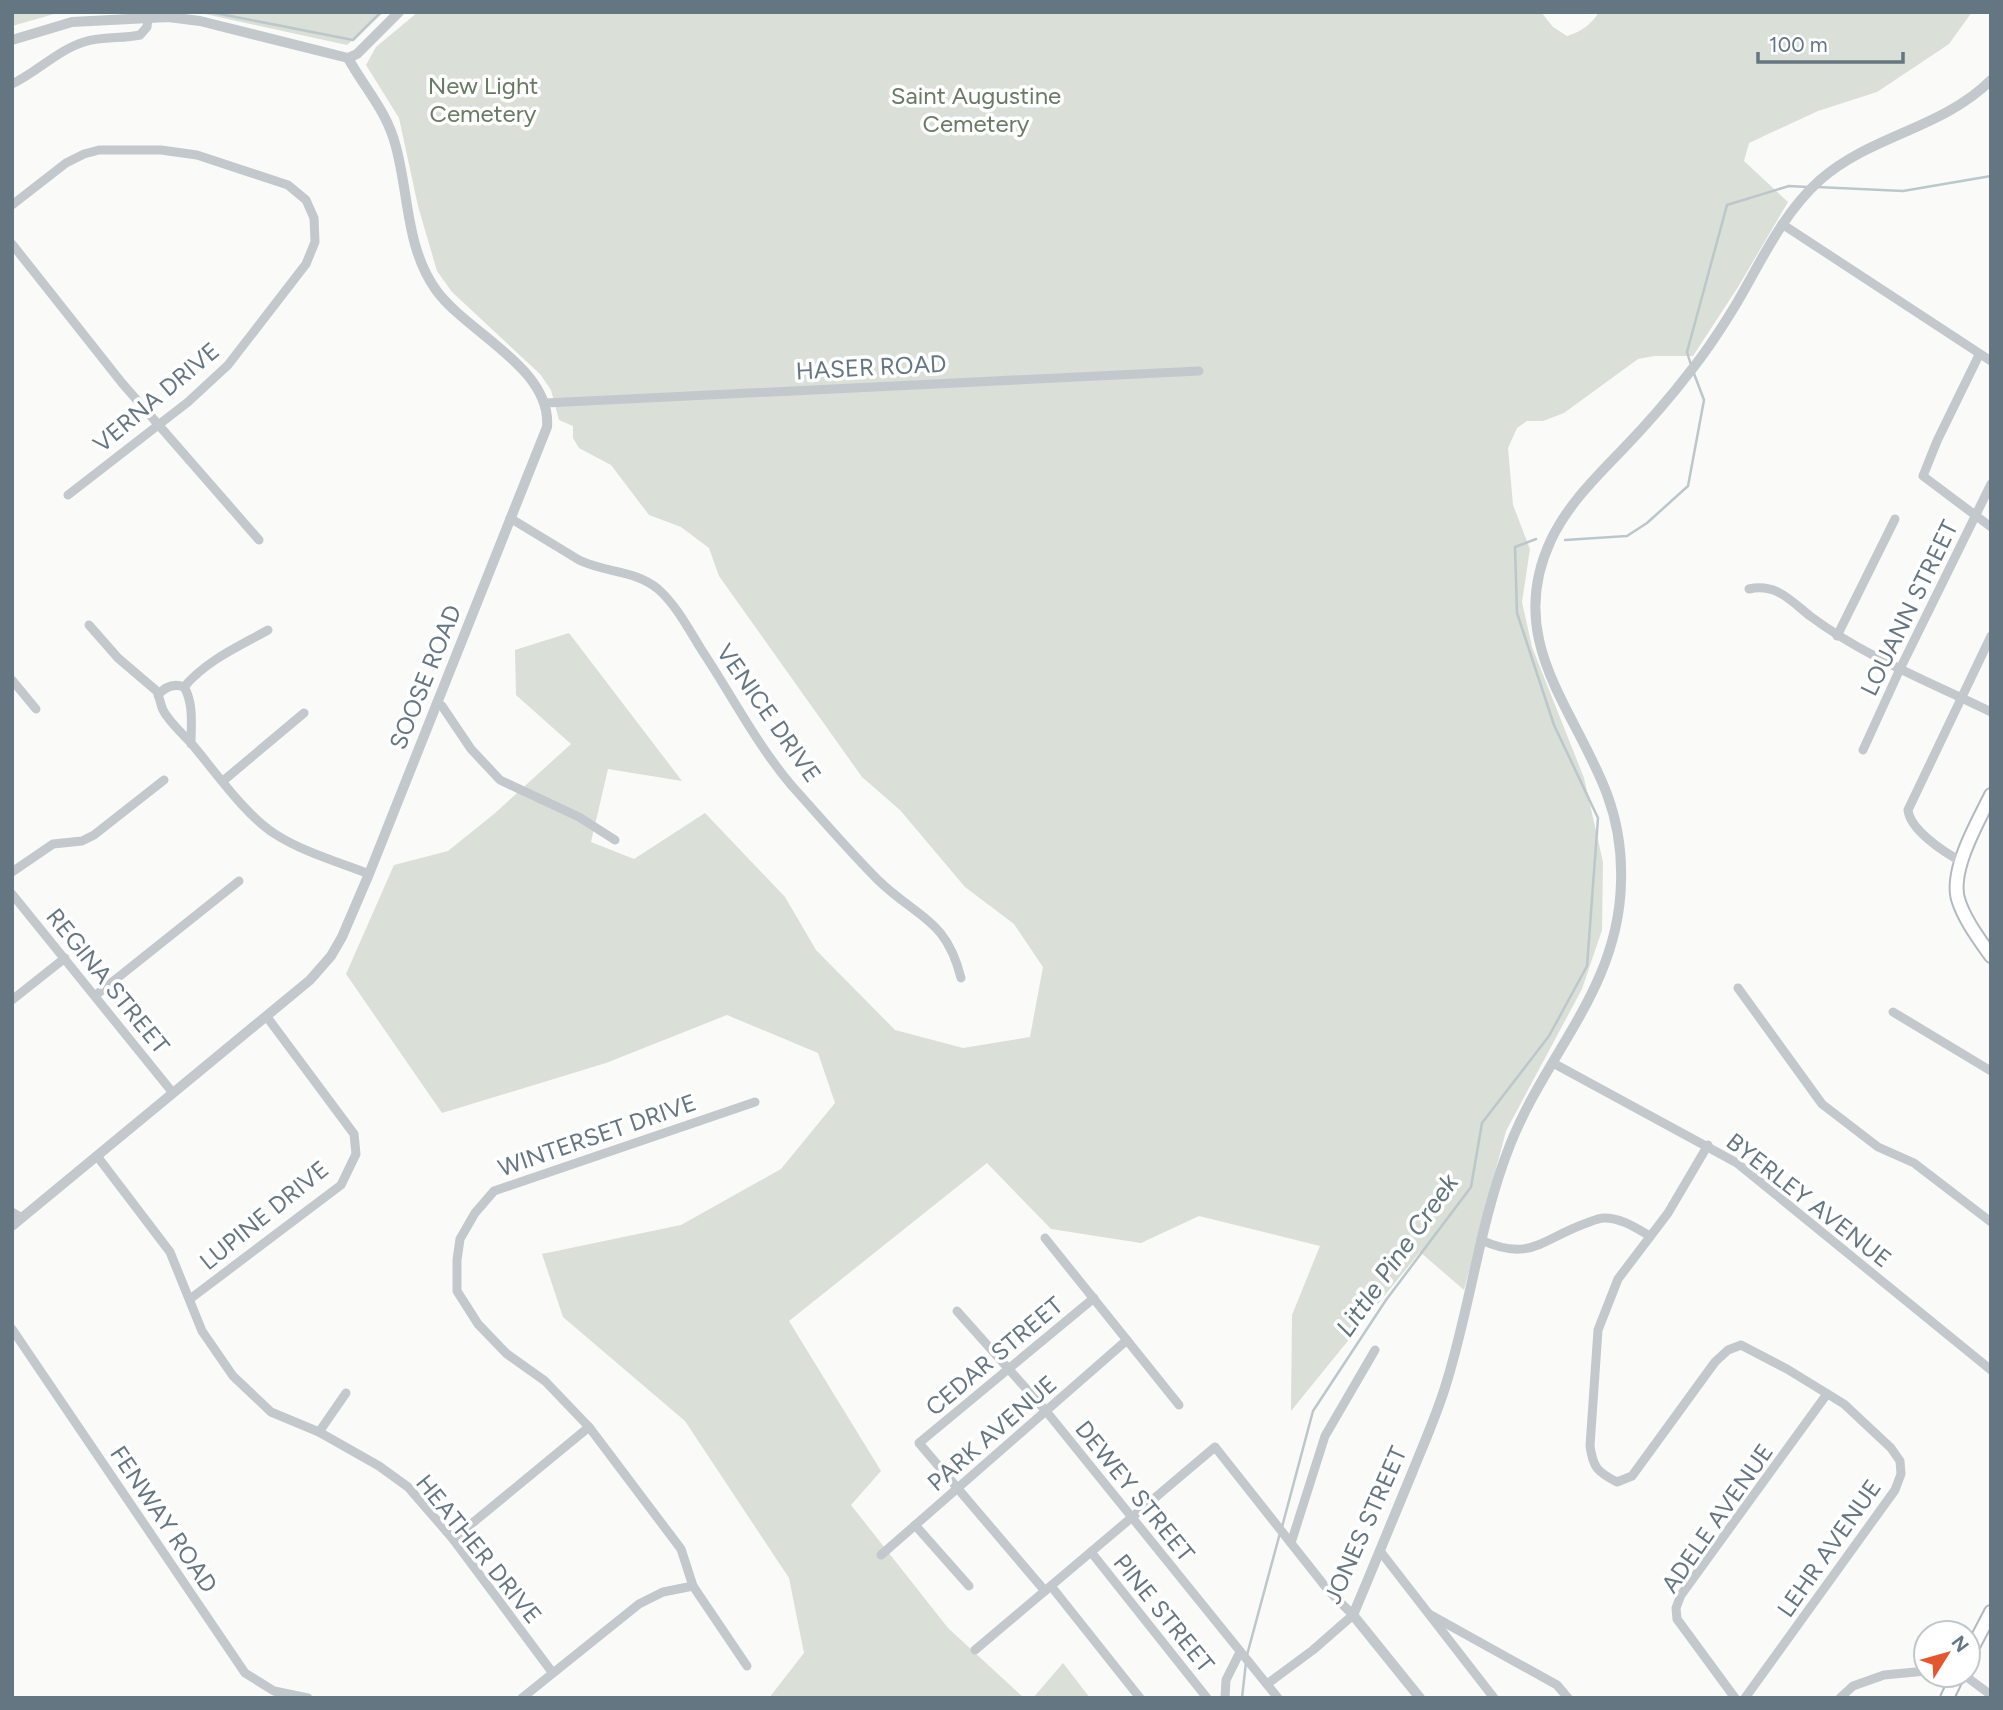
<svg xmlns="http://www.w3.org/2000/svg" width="2003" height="1710" font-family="Figtree,sans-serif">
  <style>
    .green { fill: #dadfd7 }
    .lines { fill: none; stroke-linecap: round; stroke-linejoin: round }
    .stream { stroke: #bbc7cb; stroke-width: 2.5 }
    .secondary-casing { stroke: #b3babf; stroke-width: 16 }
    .minor { stroke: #c3c8cc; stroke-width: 9 }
    .tertiary { stroke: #c3c8cc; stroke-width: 10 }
    .secondary { stroke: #fff; stroke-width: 12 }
    .labels { text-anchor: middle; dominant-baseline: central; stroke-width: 7; stroke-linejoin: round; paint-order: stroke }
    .park-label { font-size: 24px; fill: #687a64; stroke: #fff }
    .street-label { font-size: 24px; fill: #657683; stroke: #fff }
    .water-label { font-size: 26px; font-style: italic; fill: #60757c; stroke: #fff }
  </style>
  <rect width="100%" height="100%" fill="#fafaf8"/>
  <!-- green -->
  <g class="green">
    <polygon points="12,12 61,12 12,26"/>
    <polygon points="188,12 384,12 347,45 205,14"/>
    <path d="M418,12h1123l12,15 14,9c14,-4 25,-12 32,-24h373l-23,32 -72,48 -59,19 -69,32 -5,18 44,41 -50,85 -45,69h-39l-16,3 -74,54 -21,8h-16l-10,7 -9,20 5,57 17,44 -8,53 10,45 52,131 19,84 -1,68 -20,59 -76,142 -42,159 -44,-38 -129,159 1,-96 28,-69 -121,-30 -58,27 -90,-14 -64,-66 -198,158 92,150 -30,34 97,123 76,70h-255l35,-45 -15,-75 -104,-157 -122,-104 -21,-63 139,-29 100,-56 54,-66 -17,-50 -91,-38 -121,48 -164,50 -96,-139 48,-109 54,-14 46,-37 77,-70 -55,-49 -1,-45 54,-17 113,148 -74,-12 -17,73 43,17 71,-46 80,84 31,53 79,80 68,18 67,-11 13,-70 -29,-43 -49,-37 -65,-77 -38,-33 -143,-201 -10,-28 -28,-21 -32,-12 -38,-50 -32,-17 -6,-10v-12l-14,-6 -8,-30 -11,-16 -88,-82 -15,-21 -19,-65 -19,-88 -33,-53 10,-18z"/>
    <polygon points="1063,1663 1090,1698 1033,1698"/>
  </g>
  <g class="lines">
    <!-- stream -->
    <g class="stream">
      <polyline points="210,12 353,40 381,12"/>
      <polyline points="1817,187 1903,191 1991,176"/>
      <polyline points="1691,365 1687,352 1727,205 1789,186 1807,187"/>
      <polyline points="1565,540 1627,536 1647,523 1688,486 1704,400 1693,371"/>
      <polyline points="1282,1527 1313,1411 1386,1300 1471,1187 1482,1123 1549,1036 1587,966 1598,818 1554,725 1517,613 1515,547 1536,539"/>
      <polyline points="1247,1655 1280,1533"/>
      <polyline points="1242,1698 1246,1662"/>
    </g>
    <!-- secondary casing -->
    <g class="secondary-casing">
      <g id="secondary">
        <path d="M1991,795c-13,27 -41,74 -33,104 6,20 21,40 33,57"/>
        <polyline points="1968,1656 1991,1612"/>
        <polyline points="1947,1698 1958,1675"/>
      </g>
    </g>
    <!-- minor -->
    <g class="minor">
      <path d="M12,84c25,-12 46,-34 72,-42 18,-6 38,-3 56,-7l7,-8 1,-10"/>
      <polyline points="12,205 66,163 84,154 99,150 161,150 197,155 288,185 306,200 314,218 315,242 306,264 228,365 188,402 68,495"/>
      <polyline points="1782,224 1991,361"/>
      <polyline points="12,244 122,383 259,540"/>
      <polyline points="1979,355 1937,441 1923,476 1991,527"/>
      <polyline points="546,403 1199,371"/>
      <path d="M510,518l69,42c27,13 56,10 79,29 18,16 30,39 43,60 30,45 56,96 91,137 28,31 56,64 86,94 39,38 68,38 83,98"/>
      <path d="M1749,589c27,-6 41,11 61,27 55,41 120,66 181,96"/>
      <polyline points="89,625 118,658 159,693"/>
      <polyline points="1837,636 1895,519"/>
      <polyline points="12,680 36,709"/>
      <path d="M184,687c23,-27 54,-40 84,-57"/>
      <polyline points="437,702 442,706 471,749 500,780 579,817 615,840"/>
      <path d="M191,744c0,-18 3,-41 -7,-57 -10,-4 -19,0 -26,8 2,4 3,11 5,15 6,12 19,23 28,33 23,27 54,72 84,91 28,18 63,28 94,40"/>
      <polyline points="1863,750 1900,669 1991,484"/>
      <polyline points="223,781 304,713"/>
      <path d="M1961,861c-16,-8 -51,-31 -53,-51l83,-174"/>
      <polyline points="12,872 53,844 82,841 94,835 164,780"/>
      <polyline points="12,894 173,1093"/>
      <polyline points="1738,988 1822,1104 1878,1147 1914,1163 1991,1222"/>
      <polyline points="96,995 239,881"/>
      <polyline points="12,1000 65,958"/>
      <polyline points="1893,1012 1991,1071"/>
      <polyline points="1553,1063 1737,1163 1991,1370"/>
      <path d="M1708,1145l-40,68 -50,66 -20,51 -8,116c3,21 7,26 27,36l15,-6 83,-114 13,-12 13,-5 46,24 57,35 47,44 9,13 1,13 -6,16 -150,208"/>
      <polyline points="97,1156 170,1252 202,1331 233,1376 271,1412 319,1432 379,1466 408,1487 453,1539 552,1672"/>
      <polyline points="12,1212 22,1218"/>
      <polyline points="1045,1238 1179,1405"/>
      <path d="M1481,1240c49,22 60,0 103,-16 6,-2 14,-6 20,-6 18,0 32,10 46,18"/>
      <polyline points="190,1299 341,1185 356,1154 354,1134 267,1017"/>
      <polyline points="957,1311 1046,1411 1278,1698"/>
      <polyline points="12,1329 245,1673 274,1691 308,1698"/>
      <polyline points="319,1432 346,1393"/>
      <polyline points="915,1525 969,1586"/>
      <polyline points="453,1539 589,1427"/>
      <polyline points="1291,1543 1325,1436 1375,1350"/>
      <polyline points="1380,1551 1494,1698"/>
      <polyline points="1091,1552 1207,1698"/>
      <polyline points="881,1555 1127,1340"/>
      <polyline points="1051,1586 1140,1698"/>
      <polyline points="1045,1591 919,1443 1094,1298"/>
      <polyline points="1429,1614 1557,1685 1568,1698"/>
      <polyline points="975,1650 1215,1447 1328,1590 1353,1615 1313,1650 1267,1684"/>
      <polyline points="747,1666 693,1586 681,1549 589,1427 545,1381 507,1354 478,1324 457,1291 457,1260 460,1239 475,1213 494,1191 755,1102"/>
      <polyline points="1964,1675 1991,1695"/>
      <polyline points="522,1698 639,1604 663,1592 693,1586"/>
      <polyline points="1225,1698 1226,1680 1240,1652"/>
      <polyline points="1735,1698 1677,1619 1676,1608 1681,1595 1827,1394"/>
      <polyline points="1840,1698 1853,1686 1884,1675 1926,1671"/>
    </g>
    <!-- tertiary -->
    <g class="tertiary">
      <polyline points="12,40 72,22 168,17 200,21 348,58 357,54 399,12"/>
      <path d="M12,1226l298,-246 21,-24 11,-19 27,-63 178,-447c5,-59 -80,-94 -111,-137 -30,-42 -27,-95 -40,-143 -9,-36 -31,-58 -48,-89"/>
      <path d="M1420,1698l-67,-83c20,-47 39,-94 59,-142 12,-30 26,-61 35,-92 24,-78 33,-160 63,-236 36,-92 109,-157 111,-263 1,-29 -4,-61 -14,-88 -33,-87 -103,-154 -56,-254 17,-36 46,-64 73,-92 23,-24 45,-49 65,-75 17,-21 32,-44 46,-67 26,-44 47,-92 85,-126 51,-45 122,-51 171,-100"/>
    </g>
    <!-- secondary -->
    <use href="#secondary" class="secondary"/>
  </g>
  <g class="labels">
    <!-- park labels -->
    <g class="park-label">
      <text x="483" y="85">New Light<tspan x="483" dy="28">Cemetery</tspan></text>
      <text x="976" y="95">Saint Augustine<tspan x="976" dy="28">Cemetery</tspan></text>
    </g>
    <!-- street labels -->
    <g class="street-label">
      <text transform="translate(871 367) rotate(-3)">HASER ROAD</text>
      <text transform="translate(156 397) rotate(-40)">VERNA DRIVE</text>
      <text transform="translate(1909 608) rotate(-64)">LOUANN STREET</text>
      <text transform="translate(425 677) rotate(-68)">SOOSE ROAD</text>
      <text transform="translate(769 713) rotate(55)">VENICE DRIVE</text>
      <text transform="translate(108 981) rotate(51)">REGINA STREET</text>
      <text transform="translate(597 1135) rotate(-19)">WINTERSET DRIVE</text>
      <text transform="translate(1809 1200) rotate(38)">BYERLEY AVENUE</text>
      <text transform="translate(264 1215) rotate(-39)">LUPINE DRIVE</text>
      <text transform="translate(994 1356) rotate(-40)">CEDAR STREET</text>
      <text transform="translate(992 1433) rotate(-41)">PARK AVENUE</text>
      <text transform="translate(1135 1491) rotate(51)">DEWEY STREET</text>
      <text transform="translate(1717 1518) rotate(-55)">ADELE AVENUE</text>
      <text transform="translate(164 1519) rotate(56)">FENWAY ROAD</text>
      <text transform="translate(1365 1525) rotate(-66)">JONES STREET</text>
      <text transform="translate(1829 1548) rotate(-55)">LEHR AVENUE</text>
      <text transform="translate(479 1549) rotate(51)">HEATHER DRIVE</text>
      <text transform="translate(1164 1613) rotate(51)">PINE STREET</text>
    </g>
    <!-- water labels -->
    <g class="water-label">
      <text transform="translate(1397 1255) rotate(-55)">Little Pine Creek</text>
    </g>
  </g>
  <!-- border -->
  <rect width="2003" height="1710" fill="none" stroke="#657683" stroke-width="28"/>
  <!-- north arrow -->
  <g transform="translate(1947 1654) rotate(53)"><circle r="33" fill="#ffffff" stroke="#c1c8cd" stroke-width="2"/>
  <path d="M0-5L12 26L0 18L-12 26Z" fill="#e4572e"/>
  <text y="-10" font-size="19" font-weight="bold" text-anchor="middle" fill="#657683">N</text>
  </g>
  <!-- scale -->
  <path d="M1758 52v10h145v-10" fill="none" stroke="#657683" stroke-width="3.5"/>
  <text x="1769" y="52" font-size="21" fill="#657683" stroke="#ffffff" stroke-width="5" paint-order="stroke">100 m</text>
</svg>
